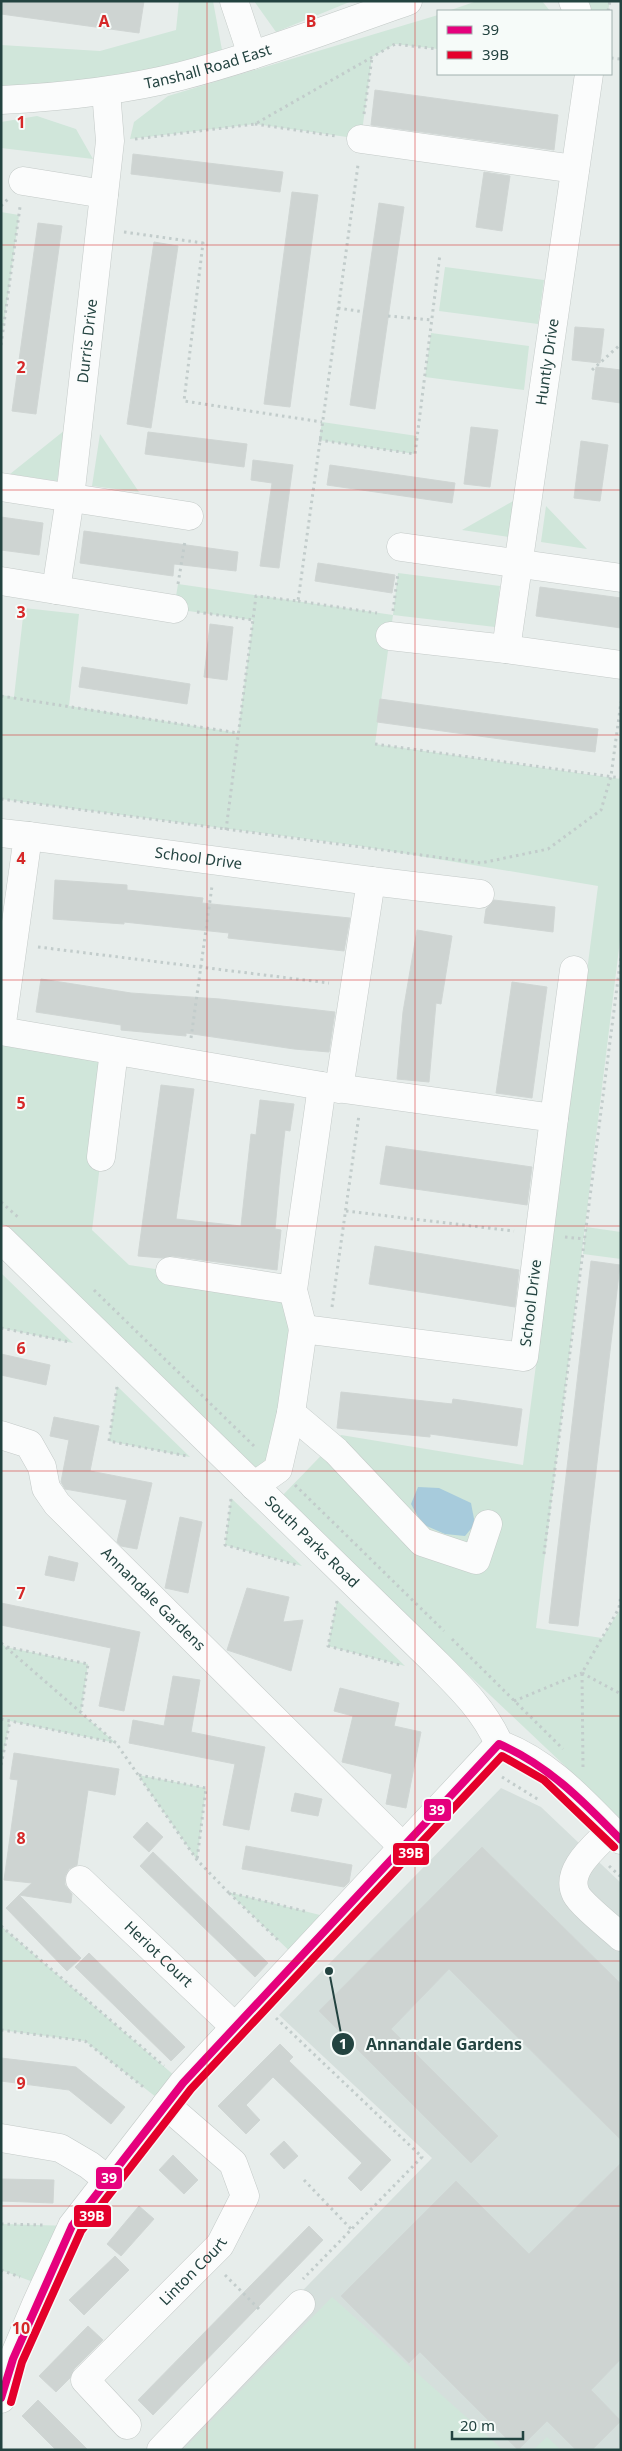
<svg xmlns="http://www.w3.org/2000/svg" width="622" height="2451" font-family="'Noto Sans',sans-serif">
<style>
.built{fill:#d5dfdc}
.green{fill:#d0e6da}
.water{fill:#a7cbdc}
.building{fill:#ced4d2;stroke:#d0d6d4}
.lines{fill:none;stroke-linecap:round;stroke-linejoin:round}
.minor-casing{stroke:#c4cac8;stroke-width:29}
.path{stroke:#c2cccb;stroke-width:3;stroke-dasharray:2.5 4;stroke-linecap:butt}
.minor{stroke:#fbfcfc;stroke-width:28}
.bus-1-casing{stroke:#f6fbf9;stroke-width:11}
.bus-2-casing{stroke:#f6fbf9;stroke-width:11}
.bus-1{stroke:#e5007d;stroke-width:8}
.bus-2{stroke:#e4002b;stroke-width:8}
.grid{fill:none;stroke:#d62828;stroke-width:1;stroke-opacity:0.55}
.labels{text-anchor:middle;stroke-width:4;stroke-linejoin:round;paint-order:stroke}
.street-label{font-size:15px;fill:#234340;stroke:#f6fbf9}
.grid-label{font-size:16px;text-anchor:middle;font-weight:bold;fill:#d62828;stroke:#f6fbf9;stroke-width:4;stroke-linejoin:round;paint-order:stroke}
.leader{fill:none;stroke:#234340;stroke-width:2}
.callout-dot{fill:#234340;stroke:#f6fbf9;stroke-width:2}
.mark-label{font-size:15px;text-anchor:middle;font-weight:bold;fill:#fff}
.callout-label{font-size:16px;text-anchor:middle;font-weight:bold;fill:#234340;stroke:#f6fbf9;stroke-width:4;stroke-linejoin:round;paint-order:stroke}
.line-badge{stroke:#f6fbf9;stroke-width:2}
.badge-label{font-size:14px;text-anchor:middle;font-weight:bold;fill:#fff}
</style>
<rect width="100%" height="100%" fill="#e7edeb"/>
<!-- built -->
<path class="built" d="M 501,1788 L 541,1807 L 621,1883 L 621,2450 L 147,2450 L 432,2158 L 279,2015 Z"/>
<!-- green -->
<path class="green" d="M 179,1 L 213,1 L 222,50 L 182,66 L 53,90 L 1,91 L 1,45 L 100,51 L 176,30 Z
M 254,1 L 352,1 L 276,32 Z
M 477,1 L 542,1 L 550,11 L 448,11 Z
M 589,1 L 610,1 L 608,11 L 590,11 Z
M 438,15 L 438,49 L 395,44 L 372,57 L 361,139 L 255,124 L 130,139 L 134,122 L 168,96 Z
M 37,116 L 76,129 L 93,159 L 1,148 L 1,122 Z
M 1,212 L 19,215 L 1,345 Z
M 445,267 L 544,280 L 538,324 L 439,311 Z
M 431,333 L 529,346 L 524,390 L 425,377 Z
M 322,422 L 417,436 L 415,454 L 319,440 Z
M 65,430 L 57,481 L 10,474 Z
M 100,434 L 139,492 L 92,486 Z
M 515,500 L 509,537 L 462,530 Z
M 546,506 L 587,549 L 541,542 Z
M 398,573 L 500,586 L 495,627 L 393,615 L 375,744 L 621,779 L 621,932 L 536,1628 L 602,1638 L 621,1608 L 621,1819 L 281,1497 L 341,1435 L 523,1465 L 598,886 L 360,846 L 1,799 L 1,695 L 14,697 L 24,608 L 79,614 L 69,706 L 238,733 L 253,620 L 174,609 L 178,584 L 393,615 Z
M 1,1030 L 114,1051 L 92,1230 L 129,1265 L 293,1290 L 303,1329 L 263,1480 L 1,1223 Z
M 586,1227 L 621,1232 L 621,1259 L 583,1254 Z
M 1,1273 L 73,1343 L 1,1328 Z
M 117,1386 L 190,1457 L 109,1441 Z
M 231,1498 L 302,1566 L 225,1545 Z
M 337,1600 L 405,1666 L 328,1646 Z
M 1,1643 L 6,1647 L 88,1664 L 81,1713 L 116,1743 L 10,1721 L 1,1765 Z
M 138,1775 L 206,1788 L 197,1860 Z
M 228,1892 L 336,1919 L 299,1960 Z
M 1,1926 L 183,2083 L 166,2105 L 85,2041 L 1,2030 Z
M 1,2224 L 72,2226 L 44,2286 L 1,2270 Z
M 332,2297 L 503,2450 L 183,2450 Z
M 547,2437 L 561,2450 L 533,2450 Z"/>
<!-- water -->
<path class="water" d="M 418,1487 L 439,1488 L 471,1503 L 475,1524 L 465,1536 L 445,1534 L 422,1524 L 411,1504 Z"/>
<!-- building -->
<path class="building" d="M 1,1 L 144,1 L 139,33 L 1,14 Z
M 375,90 L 558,115 L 554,150 L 371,125 Z
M 133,154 L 283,172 L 280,192 L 131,174 Z
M 484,172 L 510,176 L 502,231 L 476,227 Z
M 292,192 L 318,195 L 290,407 L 264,404 Z
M 379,203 L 404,207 L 375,409 L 350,405 Z
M 38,223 L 62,226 L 36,414 L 12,411 Z
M 154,242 L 178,246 L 151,428 L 127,424 Z
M 575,327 L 604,329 L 600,363 L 572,360 Z
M 596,367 L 621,370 L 621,403 L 592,399 Z
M 471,427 L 498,430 L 490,487 L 464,484 Z
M 148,432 L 247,444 L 244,467 L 145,454 Z
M 581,441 L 608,445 L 600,501 L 574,498 Z
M 253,460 L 293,465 L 279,568 L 260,566 L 272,483 L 251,480 Z
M 330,465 L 455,483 L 452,503 L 327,485 Z
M 1,517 L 43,523 L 39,555 L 1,550 Z
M 84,531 L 238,552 L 236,571 L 174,564 L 173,576 L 80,563 Z
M 318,563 L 395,575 L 392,593 L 315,581 Z
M 540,587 L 621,598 L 621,628 L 536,616 Z
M 210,624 L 233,627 L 227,680 L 204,677 Z
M 82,667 L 190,684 L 187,704 L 79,687 Z
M 380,699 L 598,729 L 595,752 L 377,722 Z
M 55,880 L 127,885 L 127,890 L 203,898 L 202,903 L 350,918 L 344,951 L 228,938 L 229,933 L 124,922 L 124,924 L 53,919 Z
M 494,900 L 555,907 L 553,932 L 484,923 L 486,909 Z
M 417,930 L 452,936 L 441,1004 L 436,1003 L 429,1082 L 397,1079 L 403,1012 Z
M 41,979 L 131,993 L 220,999 L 335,1012 L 329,1052 L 294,1049 L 186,1033 L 186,1036 L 121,1030 L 121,1025 L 36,1012 Z
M 512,982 L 547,987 L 532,1098 L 496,1093 Z
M 161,1085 L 194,1089 L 176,1219 L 241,1226 L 251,1134 L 256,1135 L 260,1100 L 294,1104 L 290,1131 L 285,1130 L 280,1174 L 275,1229 L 281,1230 L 277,1270 L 172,1256 L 162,1258 L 138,1256 Z
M 386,1146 L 532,1167 L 527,1205 L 380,1184 Z
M 375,1246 L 519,1270 L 515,1307 L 369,1284 Z
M 591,1261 L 620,1265 L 578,1626 L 549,1623 Z
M 1,1354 L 50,1365 L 46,1385 L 1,1375 Z
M 341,1392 L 452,1404 L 453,1399 L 522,1409 L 517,1446 L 430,1434 L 430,1437 L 337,1428 Z
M 54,1417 L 99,1426 L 90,1471 L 152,1483 L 137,1549 L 121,1546 L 117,1542 L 127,1500 L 65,1489 L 61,1482 L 69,1440 L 50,1436 Z
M 180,1517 L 202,1522 L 188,1593 L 165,1588 Z
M 49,1556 L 78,1563 L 74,1581 L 45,1575 Z
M 247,1588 L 289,1597 L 283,1622 L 303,1620 L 291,1671 L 227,1650 Z
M 1,1603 L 140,1632 L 124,1711 L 99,1706 L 111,1648 L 1,1625 Z
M 173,1676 L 200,1680 L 191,1732 L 265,1747 L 249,1830 L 223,1825 L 235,1764 L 129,1743 L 133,1720 L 164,1726 Z
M 340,1688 L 399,1703 L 394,1726 L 421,1732 L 406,1808 L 386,1804 L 392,1774 L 342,1762 L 353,1716 L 334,1711 Z
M 14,1753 L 119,1769 L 115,1795 L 88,1790 L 77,1865 L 69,1869 L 65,1877 L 65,1885 L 72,1894 L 71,1903 L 19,1895 L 32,1883 L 4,1880 L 18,1780 L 10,1779 Z
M 295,1793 L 322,1799 L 318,1816 L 291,1811 Z
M 147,1822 L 163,1837 L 149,1852 L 133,1837 Z
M 246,1846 L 352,1865 L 349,1882 L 344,1887 L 242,1869 Z
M 482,1847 L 621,1984 L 621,2140 L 449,1969 L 391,2029 L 498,2136 L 471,2163 L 319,2011 Z
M 153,1852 L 268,1963 L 255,1977 L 140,1866 Z
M 19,1895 L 81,1958 L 67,1971 L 6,1908 Z
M 89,1953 L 185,2047 L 171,2061 L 75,1967 Z
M 280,2044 L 293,2057 L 289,2061 L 391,2160 L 361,2191 L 348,2178 L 362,2163 L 273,2077 L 246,2105 L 260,2120 L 246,2134 L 218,2106 Z
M 1,2058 L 76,2067 L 125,2107 L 111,2124 L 69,2090 L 1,2081 Z
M 284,2141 L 298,2156 L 284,2169 L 270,2154 Z
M 173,2155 L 198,2180 L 184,2194 L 159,2170 Z
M 621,2163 L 621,2359 L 591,2390 L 621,2421 L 592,2450 L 576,2450 L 547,2421 L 518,2450 L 420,2352 L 409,2363 L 341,2296 L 456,2181 L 529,2254 Z
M 1,2179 L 54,2180 L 53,2203 L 1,2201 Z
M 139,2206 L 154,2219 L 121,2256 L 107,2244 Z
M 309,2226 L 323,2240 L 153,2415 L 138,2400 Z
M 115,2256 L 129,2270 L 84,2315 L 69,2300 Z
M 88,2326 L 103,2340 L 74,2369 L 70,2378 L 56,2392 L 39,2376 Z
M 38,2400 L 88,2450 L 56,2450 L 22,2416 Z"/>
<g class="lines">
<!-- minor casing -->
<g class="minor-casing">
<g id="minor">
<path d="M 234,1 L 252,55"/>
<path d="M 573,1 L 577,11"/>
<path id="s1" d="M 1,100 C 62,97 122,91 181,76 C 258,56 333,27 408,1"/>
<path d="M 361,139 L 575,169"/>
<path d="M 23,181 L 104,194"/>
<path d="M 1,487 L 189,516"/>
<path d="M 401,547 L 621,578"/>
<path d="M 1,581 L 174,609"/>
<path id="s2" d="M 56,590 L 70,498 L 110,141 L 106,91"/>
<path d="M 390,636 L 506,649 L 621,665"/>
<path id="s3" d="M 506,649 L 589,74"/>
<path d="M 1,833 L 28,836 L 1,1030"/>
<path id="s4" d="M 28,836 L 371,881 L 339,1089"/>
<path d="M 371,881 L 480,894"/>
<path d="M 1,1031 L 322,1086 L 554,1118 L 524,1357 L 303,1329 L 291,1413 L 278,1469 L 254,1486"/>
<path d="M 554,1118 L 574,970"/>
<path d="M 101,1157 L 114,1051"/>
<path id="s5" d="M 1,1239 L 431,1658 C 457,1684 484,1709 499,1744 C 549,1762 584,1803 621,1840"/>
<path d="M 170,1271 L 293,1290"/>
<path d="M 303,1329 L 293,1290 L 322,1086"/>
<path d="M 291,1413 L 336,1451 L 422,1542 L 476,1560 L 488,1524"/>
<path id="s6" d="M 1,1435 L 29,1444 L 42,1467 L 46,1488 L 57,1504 L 403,1847"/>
<path d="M 611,1830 C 596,1846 564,1870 576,1894 C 581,1904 611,1928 621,1937"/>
<path id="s7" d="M 80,1880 L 236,2028"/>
<path d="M 1,2138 L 60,2148 L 89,2165 L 108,2180"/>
<path d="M 1,2399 L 13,2359 L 37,2302 L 72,2226 L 183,2083 L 499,1744"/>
<path id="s8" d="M 127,2425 L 85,2380 L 220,2245 L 245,2196 L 233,2163 L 166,2105"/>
<path d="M 161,2450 L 301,2304"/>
</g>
</g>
<!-- path -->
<path class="path" d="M 608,11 L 610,1
M 611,58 L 621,59
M 364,114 L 372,58
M 255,124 L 336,136
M 135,139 L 255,124 L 395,44 L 438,49
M 1,206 L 8,199
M 124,232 L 203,243 L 184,401 L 322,422
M 338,308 L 364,312
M 388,316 L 432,320
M 1,345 L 20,207
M 592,370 L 621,344
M 319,440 L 415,454 L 440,254
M 178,584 L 185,541
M 298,601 L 377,613
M 393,611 L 398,573
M 197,612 L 253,620
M 1,696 L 238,733
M 375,744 L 621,778
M 1,799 L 481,863 L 548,849 L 601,810 L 611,776 L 621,702
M 226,830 L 256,596 L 298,601 L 358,165
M 38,947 L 329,983
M 191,1038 L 212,886
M 1,1202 L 19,1218
M 346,1211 L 514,1231
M 565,1237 L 585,1239
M 94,1290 L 256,1448
M 332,1307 L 359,1115
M 1,1328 L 70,1342
M 117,1387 L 109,1441 L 187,1456
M 295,1485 L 444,1631
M 231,1499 L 225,1545 L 297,1565
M 544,1554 L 621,956
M 337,1601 L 328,1646 L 400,1665
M 452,1639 L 563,1749
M 1,1643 L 116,1743 L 197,1860 L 228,1892 L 308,1912
M 7,1647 L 88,1664 L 81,1712
M 582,1673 L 621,1694
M 514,1701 L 582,1673
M 1,1719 L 116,1743
M 1,1765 L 10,1721
M 583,1767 L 582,1673 L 619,1608 L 621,1595
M 139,1775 L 206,1788 L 197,1860
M 502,1777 L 539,1800
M 609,1866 L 621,1877
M 229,1893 L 280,1942
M 1,1926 L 164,2066
M 276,2018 L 422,2157 L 303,2279
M 1,2030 L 85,2041 L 146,2089
M 304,2180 L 351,2229
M 1,2224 L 44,2225
M 1,2270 L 20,2277
M 225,2275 L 261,2311"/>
<!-- minor -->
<use href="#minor" class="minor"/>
<!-- bus-1 casing -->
<g class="bus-1-casing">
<path id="bus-1" d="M 1,2398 L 13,2359 L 72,2226 L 183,2083 L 499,1744 C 548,1765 584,1802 621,1840"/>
</g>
<!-- bus-2 casing -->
<g class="bus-2-casing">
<path id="bus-2" d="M 11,2402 L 22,2362 L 81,2231 L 191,2089 L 502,1756 L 544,1780 L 614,1847"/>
</g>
<!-- bus-1 -->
<use href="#bus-1" class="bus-1"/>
<!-- bus-2 -->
<use href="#bus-2" class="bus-2"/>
</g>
<!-- grid -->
<path class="grid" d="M 207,1 L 207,2450M 415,1 L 415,2450M 1,245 L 621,245M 1,490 L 621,490M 1,735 L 621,735M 1,980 L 621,980M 1,1226 L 621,1226M 1,1471 L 621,1471M 1,1716 L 621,1716M 1,1961 L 621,1961M 1,2206 L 621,2206"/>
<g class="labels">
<!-- street labels -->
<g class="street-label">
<text dy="5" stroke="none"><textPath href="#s1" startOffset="210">Tanshall Road East</textPath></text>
<text dy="5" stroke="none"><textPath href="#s2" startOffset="251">Durris Drive</textPath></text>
<text dy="5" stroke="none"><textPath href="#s3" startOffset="290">Huntly Drive</textPath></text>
<text dy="5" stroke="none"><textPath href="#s4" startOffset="172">School Drive</textPath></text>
<text transform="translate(531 1303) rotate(-83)" y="5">School Drive</text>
<text dy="5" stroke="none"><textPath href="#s5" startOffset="434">South Parks Road</textPath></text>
<text dy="5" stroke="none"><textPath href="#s6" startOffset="232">Annandale Gardens</textPath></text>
<text dy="5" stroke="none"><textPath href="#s7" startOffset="108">Heriot Court</textPath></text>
<text dy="5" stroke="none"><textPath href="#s8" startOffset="215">Linton Court</textPath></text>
</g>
</g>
<g class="grid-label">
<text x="104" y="27">A</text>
<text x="311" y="27">B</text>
<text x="21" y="128">1</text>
<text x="21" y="373">2</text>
<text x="21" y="618">3</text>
<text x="21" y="864">4</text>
<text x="21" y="1109">5</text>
<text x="21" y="1354">6</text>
<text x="21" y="1599">7</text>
<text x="21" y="1844">8</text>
<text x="21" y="2089">9</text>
<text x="21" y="2334">10</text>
</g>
<!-- callouts -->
<path class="leader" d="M329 1971L343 2044"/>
<g class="callout-dot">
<circle cx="329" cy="1971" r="5"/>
<circle cx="343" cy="2044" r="12"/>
</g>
<g class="mark-label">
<text x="343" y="2049">1</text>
</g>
<g class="callout-label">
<text x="444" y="2050">Annandale Gardens</text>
</g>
<g class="line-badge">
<rect x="423" y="1798" width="29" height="24" rx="5" fill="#e5007d"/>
<rect x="392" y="1842" width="38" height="24" rx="5" fill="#e4002b"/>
<rect x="95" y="2166" width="28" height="24" rx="5" fill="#e5007d"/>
<rect x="73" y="2204" width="39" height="24" rx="5" fill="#e4002b"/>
</g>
<g class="badge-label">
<text x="437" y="1815">39</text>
<text x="411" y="1858">39B</text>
<text x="109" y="2183">39</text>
<text x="92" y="2221">39B</text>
</g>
<!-- border -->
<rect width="622" height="2451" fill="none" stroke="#234340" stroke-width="5"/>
<!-- legend -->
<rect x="437" y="10" width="175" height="65" fill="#f6fbf9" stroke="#a2b1af"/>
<rect x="447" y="26" width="25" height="8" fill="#e5007d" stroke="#a2b1af"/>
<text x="482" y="35" font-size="15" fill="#234340">39</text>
<rect x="447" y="51" width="25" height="8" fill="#e4002b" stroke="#a2b1af"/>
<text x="482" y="60" font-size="15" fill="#234340">39B</text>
<!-- scale -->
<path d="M452 2431v8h71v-8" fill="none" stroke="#234340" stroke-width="2.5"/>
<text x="460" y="2431" font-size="15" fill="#234340" stroke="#f6fbf9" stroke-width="4" paint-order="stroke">20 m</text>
</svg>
